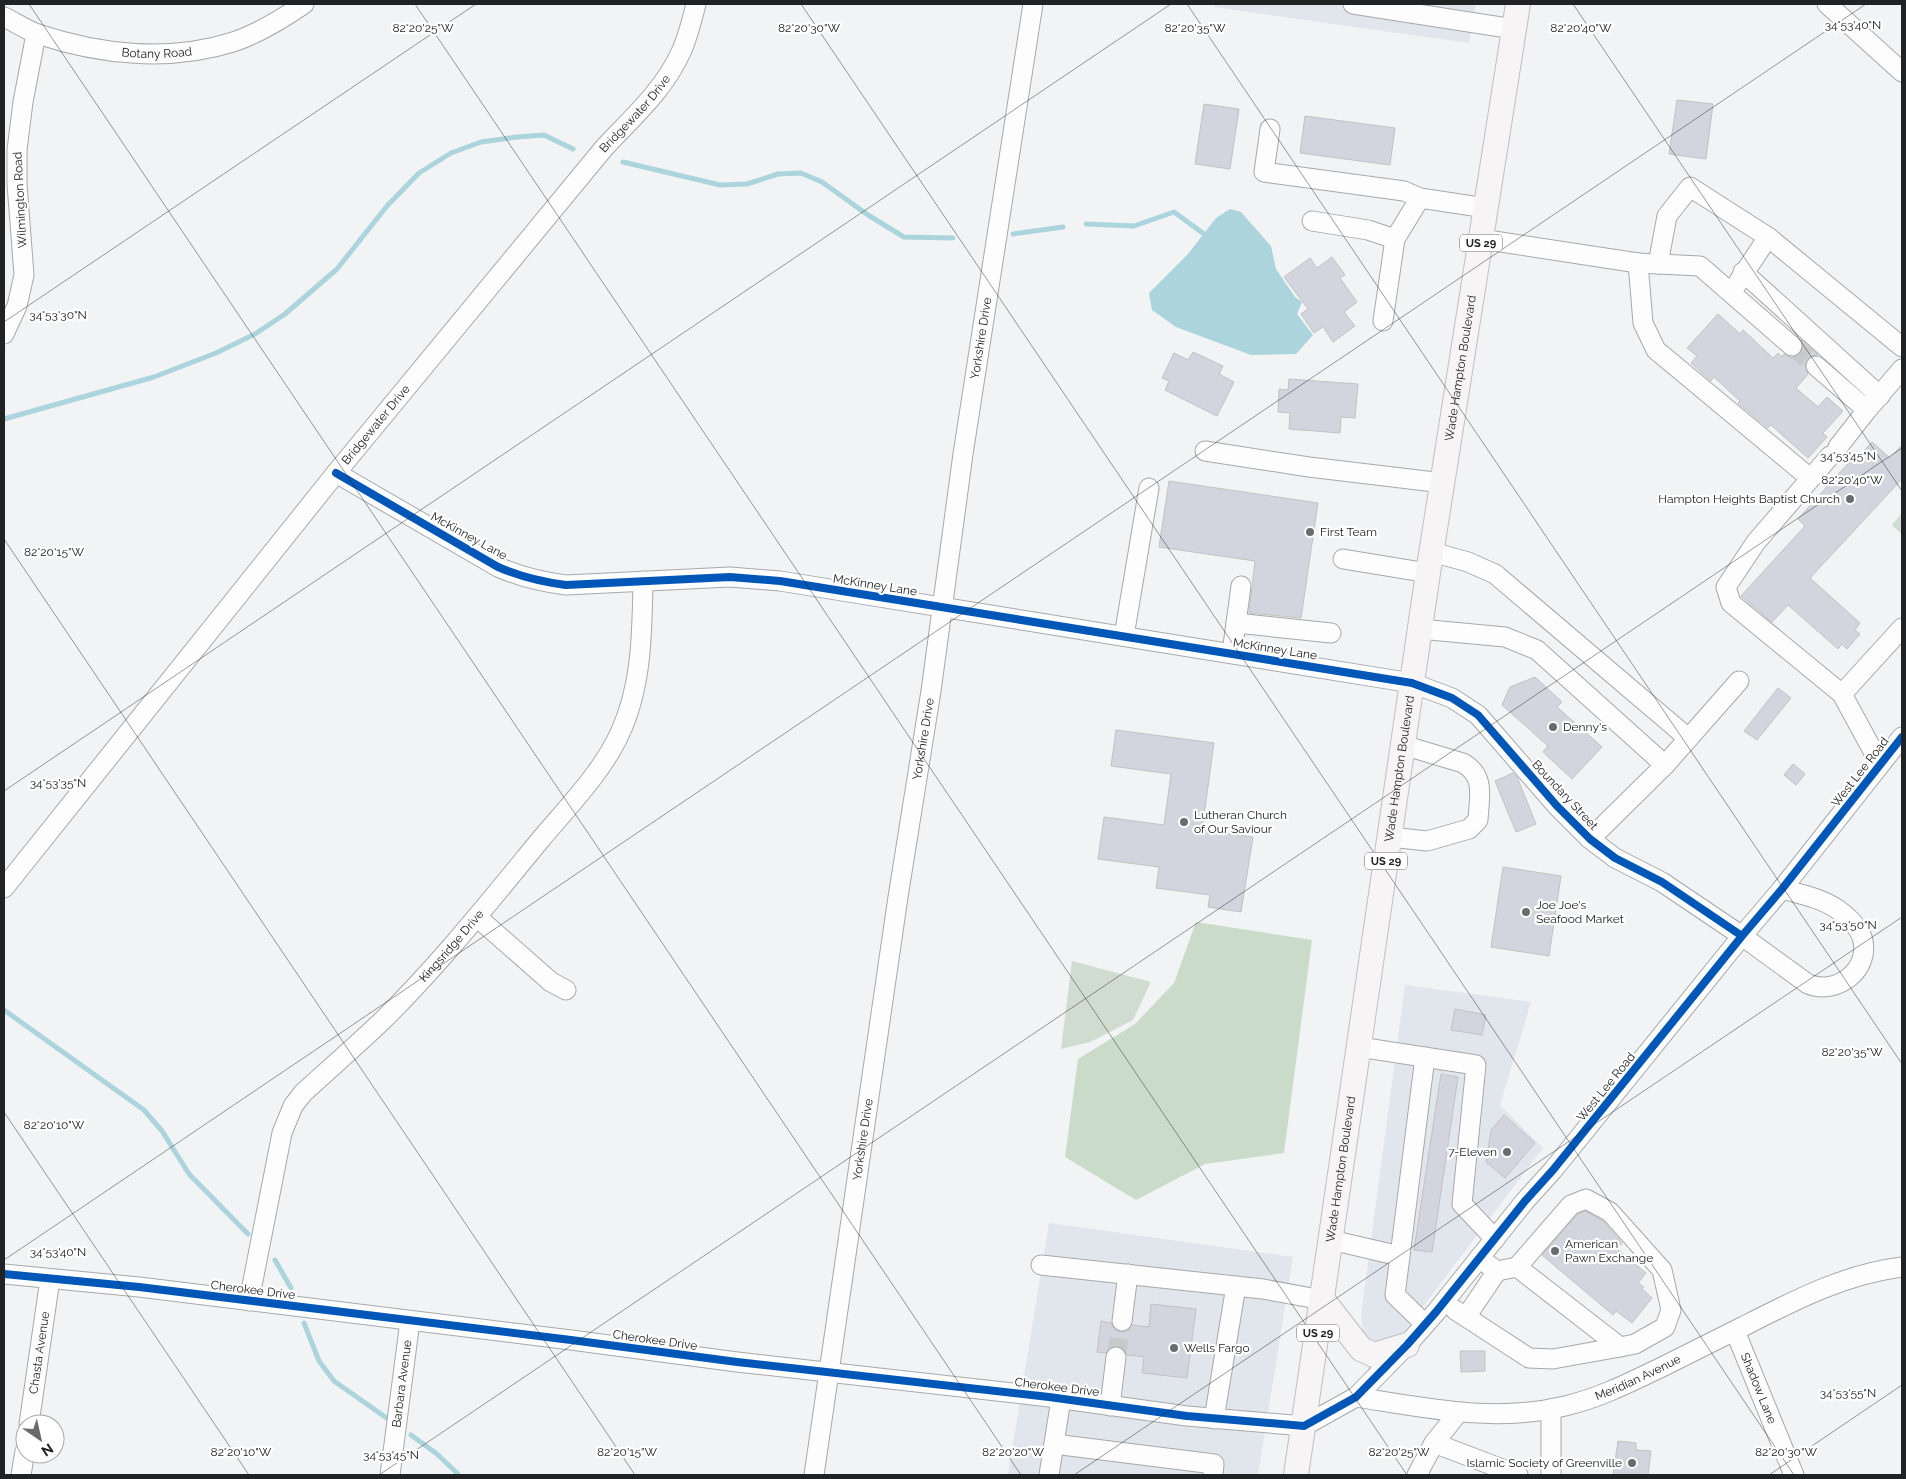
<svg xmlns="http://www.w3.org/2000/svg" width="1906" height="1479" font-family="Raleway,sans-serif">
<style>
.built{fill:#e1e5ec}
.green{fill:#d1dcd1}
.forest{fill:#cadcc9}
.water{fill:#acd4dc}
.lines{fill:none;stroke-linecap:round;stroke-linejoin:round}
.stream{stroke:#acd4dc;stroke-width:5}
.building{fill:#d3d4dd;stroke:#c1c2c3}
.minor-tunnel{stroke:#c7c9cb;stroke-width:19;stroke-dasharray:19 9;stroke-linecap:butt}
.minor-casing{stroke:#a7a8a9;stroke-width:21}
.major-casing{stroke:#c3bec1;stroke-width:26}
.minor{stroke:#fdfdfe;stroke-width:19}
.major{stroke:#f7f4f5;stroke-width:24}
.cycleway-casing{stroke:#fff;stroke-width:11}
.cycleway{stroke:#0057b8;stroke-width:8}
.ticks{fill:none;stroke:#212224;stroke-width:1;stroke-opacity:0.45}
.poi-dot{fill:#6a6b6d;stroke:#fff;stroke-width:2}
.labels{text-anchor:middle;stroke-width:4.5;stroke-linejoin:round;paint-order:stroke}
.shield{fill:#fff;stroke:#646466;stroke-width:1}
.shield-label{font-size:11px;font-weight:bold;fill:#212224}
.street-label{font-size:12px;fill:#212224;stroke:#fff}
.poi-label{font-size:12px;fill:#212224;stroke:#fff;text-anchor:start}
.ticks-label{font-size:12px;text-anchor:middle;fill:#212224;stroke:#fff;stroke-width:4.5;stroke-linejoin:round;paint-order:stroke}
</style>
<rect width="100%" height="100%" fill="#f1f3f5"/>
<!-- built -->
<path class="built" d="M 1215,4 L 1476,4 L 1469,43 L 1214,7 Z
M 1405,985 L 1531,1002 L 1500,1105 L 1543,1148 L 1369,1378 L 1361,1316 Z
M 1049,1223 L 1293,1257 L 1258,1475 L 1008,1475 Z"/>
<!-- green -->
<path class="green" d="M 1902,513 L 1902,534 L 1892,525 Z
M 1072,961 L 1151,982 L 1133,1020 L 1090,1042 L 1061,1049 Z"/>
<!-- forest -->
<path class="forest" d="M 1196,922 L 1312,940 L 1284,1153 L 1205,1164 L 1136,1200 L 1065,1157 L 1078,1059 L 1135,1024 L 1174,983 Z"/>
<!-- water -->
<path class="water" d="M 1230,209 L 1241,212 L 1271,246 L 1276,269 L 1295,297 L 1302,302 L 1297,314 L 1313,335 L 1296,354 L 1251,355 L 1176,327 L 1152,310 L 1149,293 L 1188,254 L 1216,218 Z"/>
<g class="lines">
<!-- stream -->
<path class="stream" d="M 623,162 L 720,185 L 747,184 L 778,174 L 801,173 L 822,182 L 868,215 L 904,237 L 953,238
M 1086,224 L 1134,226 L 1174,212 L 1204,234
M 1013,234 L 1063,227
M 4,419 L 154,377 L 216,353 L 255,334 L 285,314 L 337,269 L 387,206 L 419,173 L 451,153 L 481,142 L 517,137 L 544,135 L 573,149
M 4,1010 L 144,1110 L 162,1131 L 189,1174 L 248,1234
M 275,1260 L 291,1288
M 304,1323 L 319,1361 L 334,1381 L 388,1419
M 411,1435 L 437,1454 L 459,1475"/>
</g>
<!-- building -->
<path class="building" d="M 1677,100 L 1713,104 L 1706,159 L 1669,154 Z
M 1204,104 L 1239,109 L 1230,169 L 1195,164 Z
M 1305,116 L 1395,128 L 1390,165 L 1300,153 Z
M 1332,257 L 1345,275 L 1340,278 L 1357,302 L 1344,312 L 1355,326 L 1333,342 L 1323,327 L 1314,333 L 1301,314 L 1308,309 L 1284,277 L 1310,258 L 1317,268 Z
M 1718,314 L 1740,334 L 1743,330 L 1773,358 L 1778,353 L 1782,357 L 1784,354 L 1790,357 L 1796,356 L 1803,349 L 1801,339 L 1818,355 L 1812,356 L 1807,359 L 1805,364 L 1808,374 L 1796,388 L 1818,407 L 1827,397 L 1843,411 L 1823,433 L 1827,437 L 1808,458 L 1771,425 L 1768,428 L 1738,403 L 1740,401 L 1714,377 L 1711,381 L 1691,363 L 1697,356 L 1687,348 Z
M 1193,352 L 1223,366 L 1219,374 L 1234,382 L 1217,416 L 1165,390 L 1169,381 L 1162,378 L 1174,353 L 1188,360 Z
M 1289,379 L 1358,384 L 1355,418 L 1341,417 L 1340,433 L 1289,429 L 1290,413 L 1278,412 L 1279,389 L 1288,390 Z
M 1872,442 L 1890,458 L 1902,445 L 1902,479 L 1810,578 L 1860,623 L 1855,630 L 1860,634 L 1847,649 L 1842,644 L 1838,649 L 1788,605 L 1772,622 L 1741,596 L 1805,526 L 1798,519 L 1852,459 L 1854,461 Z
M 1169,481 L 1318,503 L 1301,618 L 1249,613 L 1255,561 L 1159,547 Z
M 1535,677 L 1562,702 L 1557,707 L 1602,747 L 1572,779 L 1543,752 L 1548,746 L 1502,705 L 1510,687 Z
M 1778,688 L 1791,698 L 1757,740 L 1744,731 Z
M 1116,730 L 1214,743 L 1202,830 L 1253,837 L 1241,912 L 1208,907 L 1210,895 L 1156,888 L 1159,867 L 1098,859 L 1104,817 L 1164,825 L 1171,774 L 1111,766 Z
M 1793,764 L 1805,774 L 1796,785 L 1784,775 Z
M 1513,773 L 1517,777 L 1536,824 L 1516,832 L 1495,781 Z
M 1503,867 L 1561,876 L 1549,956 L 1491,947 Z
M 1455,1009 L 1486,1015 L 1482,1035 L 1451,1030 Z
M 1441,1074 L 1458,1077 L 1432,1252 L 1414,1250 Z
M 1504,1115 L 1535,1143 L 1505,1178 L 1486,1162 L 1491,1130 Z
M 1585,1211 L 1603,1221 L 1622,1243 L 1617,1249 L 1646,1273 L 1638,1283 L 1644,1287 L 1642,1289 L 1652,1298 L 1632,1323 L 1616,1311 L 1613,1315 L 1542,1255 L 1578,1214 Z
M 1151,1304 L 1196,1309 L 1187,1378 L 1142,1373 L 1144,1357 L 1127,1355 L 1123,1348 L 1118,1346 L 1111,1347 L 1106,1353 L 1097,1352 L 1101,1321 L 1111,1323 L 1115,1330 L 1121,1332 L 1127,1331 L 1132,1325 L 1149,1327 Z
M 1460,1351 L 1485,1351 L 1485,1371 L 1461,1372 Z
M 1618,1441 L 1636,1443 L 1636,1450 L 1651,1451 L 1648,1475 L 1613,1475 Z"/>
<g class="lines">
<!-- minor-tunnel -->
<path class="minor-tunnel" d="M 1792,346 L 1816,366
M 1116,1357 L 1122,1321"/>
<!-- minor casing -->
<g class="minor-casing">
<g id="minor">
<path d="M 1353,4 L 1514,29"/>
<path d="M 1827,4 L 1902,72"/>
<path id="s1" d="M 4,17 C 15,22 26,30 38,34 C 100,55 170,62 233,42 C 258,34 282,19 304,4"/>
<path d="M 1270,129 L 1264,172 L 1404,191 L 1420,198 L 1486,208"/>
<path d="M 1312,221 L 1368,230 L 1395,239"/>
<path d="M 1481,239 L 1638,263 L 1700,266 L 1792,346"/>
<path d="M 1638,263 L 1643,323 L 1656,350 L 1810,478"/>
<path d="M 1658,264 L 1667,216 L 1690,187 L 1768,237 L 1902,347"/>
<path d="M 1743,272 L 1880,396"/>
<path d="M 1737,284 L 1768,237"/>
<path d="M 1383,321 L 1395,239 L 1420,198"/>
<path d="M 4,334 L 17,306 L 24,275 L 17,184 L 17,150 L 23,102 L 36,34"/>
<path d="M 1816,366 L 1867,410"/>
<path d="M 1838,447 L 1867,410 L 1902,369"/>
<path d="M 1205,451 L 1309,467 L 1443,483"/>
<path d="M 1830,456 L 1756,542 L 1726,587 L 1731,603 L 1842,694 L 1880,764"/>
<path d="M 336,473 L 498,567 C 521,577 542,582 566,585 L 730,577 L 780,581 L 1412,683 L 1452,698 L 1478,715 L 1557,806 L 1590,839 L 1615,858 L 1662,882 L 1742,936 L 1808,984 C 1837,996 1872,969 1862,937 C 1858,926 1846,915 1837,909 C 1821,898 1800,894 1782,889"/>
<path d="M 1432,552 L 1468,562 L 1495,574 L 1688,738"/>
<path d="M 1343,559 L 1428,573"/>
<path d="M 1236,623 L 1331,633"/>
<path d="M 1420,629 L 1505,637 L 1537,650 L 1665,765"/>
<path d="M 1124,636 L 1149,488"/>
<path d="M 1232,653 L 1241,586"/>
<path d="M 1842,694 L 1902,628"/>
<path d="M 1390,837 L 1427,841 L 1469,829 L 1478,820 C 1479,798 1486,776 1463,763 L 1403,745"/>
<path d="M 1590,839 L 1665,765 L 1739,681"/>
<path id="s2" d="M 4,888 L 336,473 L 604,148 C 632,118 664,90 681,52 C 688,37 692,20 696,4"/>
<path d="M 477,917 L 551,982 L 566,990"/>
<path d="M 1359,1047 L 1476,1065 L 1462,1204 L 1495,1239"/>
<path d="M 1331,1240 L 1400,1256 L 1395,1295 L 1425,1324"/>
<path d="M 1400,1256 L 1425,1057"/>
<path d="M 1479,1258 L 1497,1271 L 1517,1267 L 1620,1347 L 1635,1344 L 1665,1327 L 1671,1310 L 1662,1270 L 1610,1212 L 1586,1199 L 1571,1205 L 1517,1267"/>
<path d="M 1041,1265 L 1263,1289 L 1323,1300"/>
<path d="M 4,1274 L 139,1287 L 571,1340 L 737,1362 L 1049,1397 L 1187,1416 L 1304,1426 L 1356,1397 L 1407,1345 L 1436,1312 L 1525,1201 L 1553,1170 L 1742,936 L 1782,889 L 1902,737"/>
<path id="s3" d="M 249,1301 L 282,1133 L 293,1106 L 303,1093 C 329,1069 356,1046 382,1021 C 439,965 490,901 541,839 C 568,807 603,771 620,733 C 642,686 642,632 643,581"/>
<path d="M 1455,1310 L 1466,1317 L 1497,1271"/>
<path d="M 1466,1317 L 1529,1358 L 1553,1359 L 1620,1347"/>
<path d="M 1122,1321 L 1128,1274"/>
<path id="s4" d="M 1735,1331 L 1794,1475"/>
<path id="s5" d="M 1356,1397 C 1426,1408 1495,1423 1565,1406 C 1599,1398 1629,1383 1660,1368 C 1688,1354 1716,1340 1744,1326 C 1795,1300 1845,1274 1902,1267"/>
<path d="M 1110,1406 L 1116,1357"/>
<path d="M 1551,1409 L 1551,1475"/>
<path d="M 1458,1413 L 1434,1443 L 1518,1475"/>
<path d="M 1214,1419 L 1236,1286"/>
<path id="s6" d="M 29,1424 L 50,1279"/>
<path d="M 1054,1444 L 1214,1464 L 1213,1475"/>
<path d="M 21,1475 L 25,1451"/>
<path id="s7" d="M 390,1475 L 410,1321"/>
<path id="s8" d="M 814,1475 L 898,897 L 931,691 L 963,454 L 1033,4"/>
<path d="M 1049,1475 L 1061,1399"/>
<path d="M 1417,1475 L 1434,1443"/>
</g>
</g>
<!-- major casing -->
<g class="major-casing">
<g id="major">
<path d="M 1323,1300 L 1361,1349 L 1374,1355 L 1407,1345"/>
<path id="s9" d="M 1296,1475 L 1428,573 L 1518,4"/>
</g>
</g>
<!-- minor -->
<use href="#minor" class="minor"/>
<!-- major -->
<use href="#major" class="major"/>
<!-- cycleway casing -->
<g class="cycleway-casing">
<path id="cycleway" d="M 336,473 L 498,567 C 521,577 542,582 566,585 L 730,577 L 780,581 L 1412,683 L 1452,698 L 1478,715 L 1557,806 L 1590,839 L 1615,858 L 1662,882 L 1742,936
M 4,1274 L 139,1287 L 571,1340 L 737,1362 L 1049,1397 L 1187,1416 L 1304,1426 L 1356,1397 L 1407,1345 L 1436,1312 L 1525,1201 L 1553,1170 L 1742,936 L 1782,889 L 1902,737"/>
</g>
<!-- cycleway -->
<use href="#cycleway" class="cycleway"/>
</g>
<!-- ticks -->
<path class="ticks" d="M 29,4 L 1021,1475M 415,4 L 1407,1475M 801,4 L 1794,1475M 1187,4 L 1902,1064M 1573,4 L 1902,491M 4,322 L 476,4M 4,539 L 635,1475M 4,791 L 1171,4M 4,1112 L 249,1475M 4,1260 L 1866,4M 379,1475 L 1902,448M 1074,1475 L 1902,917M 1769,1475 L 1902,1385"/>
<!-- markers -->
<g class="poi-dot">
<circle cx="1850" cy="499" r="5"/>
<circle cx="1310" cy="532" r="5"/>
<circle cx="1553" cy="727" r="5"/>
<circle cx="1184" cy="822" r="5"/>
<circle cx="1526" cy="912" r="5"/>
<circle cx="1507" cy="1152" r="5"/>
<circle cx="1555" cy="1251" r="5"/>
<circle cx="1174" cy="1348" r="5"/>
<circle cx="1632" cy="1463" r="5"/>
</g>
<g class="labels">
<!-- shield labels -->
<g class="shield">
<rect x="1460" y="234.5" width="42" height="17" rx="4"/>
<rect x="1365" y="852.5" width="42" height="17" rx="4"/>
<rect x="1297" y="1324.5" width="42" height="17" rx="4"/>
</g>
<g class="shield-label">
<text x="1481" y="247">US 29</text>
<text x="1386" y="865">US 29</text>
<text x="1318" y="1337">US 29</text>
</g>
<!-- street labels -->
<g class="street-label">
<text dy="4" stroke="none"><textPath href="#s1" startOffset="159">Botany Road</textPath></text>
<text dy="4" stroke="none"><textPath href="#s2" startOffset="999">Bridgewater Drive</textPath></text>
<text transform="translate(20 200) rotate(-93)" y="4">Wilmington Road</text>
<text dy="4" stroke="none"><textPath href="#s8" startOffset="1149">Yorkshire Drive</textPath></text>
<text dy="4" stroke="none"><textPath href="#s9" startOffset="1119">Wade Hampton Boulevard</textPath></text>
<text dy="4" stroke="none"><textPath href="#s2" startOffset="594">Bridgewater Drive</textPath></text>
<text transform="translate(469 536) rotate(29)" y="4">McKinney Lane</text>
<text transform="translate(875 585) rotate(9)" y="4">McKinney Lane</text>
<text transform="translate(1275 649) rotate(9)" y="4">McKinney Lane</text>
<text dy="4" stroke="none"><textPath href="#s8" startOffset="744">Yorkshire Drive</textPath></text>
<text dy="4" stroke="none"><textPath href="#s9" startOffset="714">Wade Hampton Boulevard</textPath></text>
<text transform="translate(1860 772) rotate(-52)" y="4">West Lee Road</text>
<text transform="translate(1565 795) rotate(47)" y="4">Boundary Street</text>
<text dy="4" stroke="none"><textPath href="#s3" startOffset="426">Kingsridge Drive</textPath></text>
<text transform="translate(1606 1087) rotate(-51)" y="4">West Lee Road</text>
<text dy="4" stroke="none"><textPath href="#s8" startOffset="339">Yorkshire Drive</textPath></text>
<text dy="4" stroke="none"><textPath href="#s9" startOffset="309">Wade Hampton Boulevard</textPath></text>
<text transform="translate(253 1290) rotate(7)" y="4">Cherokee Drive</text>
<text transform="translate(655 1340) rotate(8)" y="4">Cherokee Drive</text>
<text dy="4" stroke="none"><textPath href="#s6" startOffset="72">Chasta Avenue</textPath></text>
<text dy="4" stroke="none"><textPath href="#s5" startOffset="289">Meridian Avenue</textPath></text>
<text dy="4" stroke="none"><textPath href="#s7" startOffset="92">Barbara Avenue</textPath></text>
<text transform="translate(1057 1387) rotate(7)" y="4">Cherokee Drive</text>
<text dy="4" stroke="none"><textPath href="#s4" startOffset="62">Shadow Lane</textPath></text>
</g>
<!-- poi labels -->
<g class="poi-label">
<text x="1840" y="503" text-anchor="end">Hampton Heights Baptist Church</text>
<text x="1320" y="536">First Team</text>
<text x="1563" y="731">Denny's</text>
<text x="1194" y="819">Lutheran Church<tspan x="1194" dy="14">of Our Saviour</tspan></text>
<text x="1536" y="909">Joe Joe's<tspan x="1536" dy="14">Seafood Market</tspan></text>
<text x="1497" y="1156" text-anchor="end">7-Eleven</text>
<text x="1565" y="1248">American<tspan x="1565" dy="14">Pawn Exchange</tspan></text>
<text x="1184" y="1352">Wells Fargo</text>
<text x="1622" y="1467" text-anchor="end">Islamic Society of Greenville</text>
</g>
</g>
<g class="ticks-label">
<text x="1853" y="29">34°53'40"N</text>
<text x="423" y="32">82°20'25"W</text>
<text x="809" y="32">82°20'30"W</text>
<text x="1581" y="32">82°20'40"W</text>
<text x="1195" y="32">82°20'35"W</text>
<text x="58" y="319">34°53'30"N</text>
<text x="1848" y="460">34°53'45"N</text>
<text x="1852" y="484">82°20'40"W</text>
<text x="54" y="556">82°20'15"W</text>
<text x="58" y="787">34°53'35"N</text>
<text x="1848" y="929">34°53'50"N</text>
<text x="1852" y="1056">82°20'35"W</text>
<text x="54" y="1129">82°20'10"W</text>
<text x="58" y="1256">34°53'40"N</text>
<text x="1848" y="1397">34°53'55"N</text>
<text x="241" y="1456">82°20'10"W</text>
<text x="627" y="1456">82°20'15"W</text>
<text x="1013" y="1456">82°20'20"W</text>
<text x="1399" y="1456">82°20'25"W</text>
<text x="1786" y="1456">82°20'30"W</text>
<text x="391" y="1459">34°53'45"N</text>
</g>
<!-- border -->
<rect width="1906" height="1479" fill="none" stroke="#212224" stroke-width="10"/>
<!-- north arrow -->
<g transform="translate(40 1439) rotate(146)"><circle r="24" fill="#ffffff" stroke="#a6a7a7"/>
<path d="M0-4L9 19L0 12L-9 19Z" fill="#6a6b6d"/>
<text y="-8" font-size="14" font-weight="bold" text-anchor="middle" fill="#212224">N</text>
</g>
</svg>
